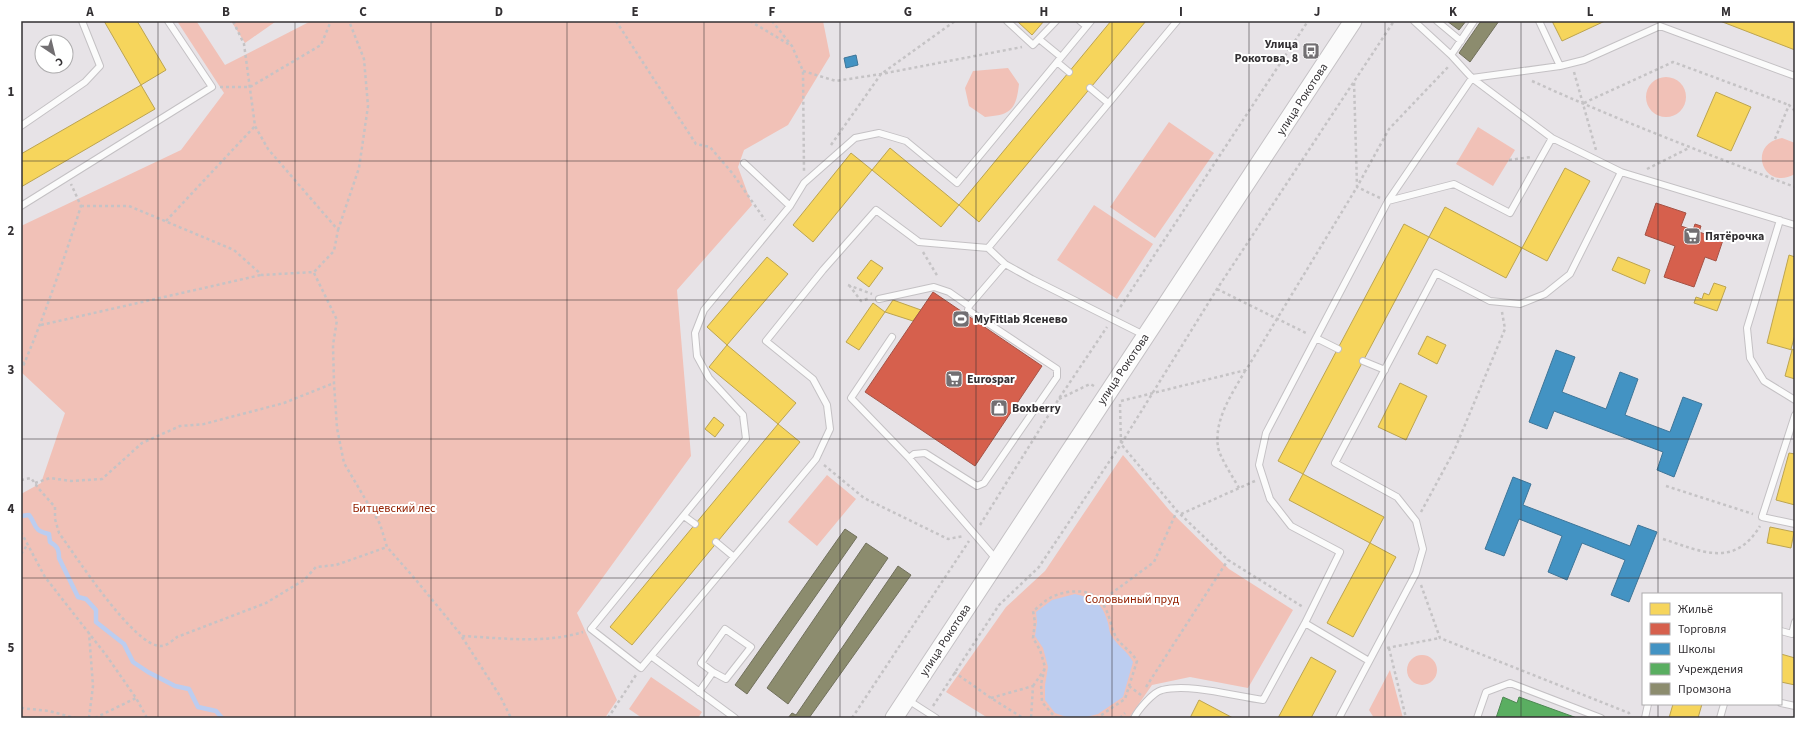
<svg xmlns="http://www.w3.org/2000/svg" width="1816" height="739" font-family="'Source Sans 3',sans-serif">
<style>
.green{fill:#f1c1b7}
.water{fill:#bccdf0}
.homes{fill:#f6d55c;stroke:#bca450}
.shops{fill:#d6604d;stroke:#a55245}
.schools{fill:#4393c3;stroke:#3e7598}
.public{fill:#5aae61;stroke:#4e8853}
.industry{fill:#8c8c6e;stroke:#71705c}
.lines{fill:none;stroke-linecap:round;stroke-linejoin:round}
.stream{stroke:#bccdf0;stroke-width:4.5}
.lane-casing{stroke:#c4c1c4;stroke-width:8}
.secondary-casing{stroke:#c4c1c4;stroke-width:19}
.path{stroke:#c5c3c5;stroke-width:2.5;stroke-dasharray:3 3;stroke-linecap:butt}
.lane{stroke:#fbfbfb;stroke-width:6}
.secondary{stroke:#fbfbfb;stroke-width:17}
.grid{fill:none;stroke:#333033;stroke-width:1;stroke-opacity:0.55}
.labels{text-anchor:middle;stroke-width:4;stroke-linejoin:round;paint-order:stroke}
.poi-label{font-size:12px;font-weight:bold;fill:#333033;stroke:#fff;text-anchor:start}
.street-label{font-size:12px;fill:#333033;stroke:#fff}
.park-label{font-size:12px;fill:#942102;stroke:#fff}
.neatline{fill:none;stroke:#333033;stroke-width:1.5}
.grid-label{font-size:13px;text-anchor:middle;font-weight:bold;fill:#333033}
</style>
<rect width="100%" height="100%" fill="#e7e3e7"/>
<!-- green -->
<path class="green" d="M 177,21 L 199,21 L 197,22 L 225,65 L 311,21 L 823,21 L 830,56 L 788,125 L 744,150 L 738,167 L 752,205 L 677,290 L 691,456 L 577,613 L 617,700 L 605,718 L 21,718 L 21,494 L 41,483 L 65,413 L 21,372 L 21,226 L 181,150 L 224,93 Z
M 231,21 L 274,21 L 275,22 L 245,43 Z
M 1008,68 L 1019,84 C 1016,110 1011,115 985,117 L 969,106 L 965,88 L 973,71 Z
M1646 97a20 20 0 1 1 40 0a20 20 0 1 1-40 0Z
M 1169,122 L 1214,153 L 1155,238 L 1110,207 Z
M 1478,127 L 1515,150 L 1493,186 L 1456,164 Z
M 1782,138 L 1795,143 L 1795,174 C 1763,192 1746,144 1782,138 Z
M 1094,205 L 1153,244 L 1117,299 L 1057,260 Z
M 1123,455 L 1170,511 L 1229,569 L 1293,610 L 1248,688 L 1190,677 L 1152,685 L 1129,718 L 988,718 L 946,692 L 1006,607 L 1045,571 Z
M 827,475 L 856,499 L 817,546 L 788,522 Z
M1407 670a15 15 0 1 1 30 0a15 15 0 1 1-30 0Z
M 1390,670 L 1403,718 L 1374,718 L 1369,710 Z
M 651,677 L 702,712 L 698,718 L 642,718 L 629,709 Z"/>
<!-- water -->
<path class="water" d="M 1075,594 C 1095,599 1102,602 1108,623 C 1109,627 1109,631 1111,635 C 1117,646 1128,651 1133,662 L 1123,697 L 1098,714 L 1083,718 L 1069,718 L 1055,713 L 1045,700 L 1045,685 L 1048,667 L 1043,648 L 1035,636 L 1037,622 L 1036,612 L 1052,600 Z"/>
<!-- homes -->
<path class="homes" d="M 104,21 L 137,21 L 166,70 L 141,85 Z
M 1017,21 L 1044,21 L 1032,35 Z
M 1111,21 L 1146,21 L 979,222 L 959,205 Z
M 1552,21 L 1605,21 L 1562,41 Z
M 1720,21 L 1795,21 L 1795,50 Z
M 141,85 L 155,109 L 21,187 L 21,154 Z
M 1716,92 L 1751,107 L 1731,151 L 1697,136 Z
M 890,148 L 959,205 L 941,227 L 872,170 Z
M 851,153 L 872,170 L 813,242 L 793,225 Z
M 1565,168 L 1590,181 L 1547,261 L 1522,248 Z
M 1445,207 L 1522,248 L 1506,278 L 1429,237 Z
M 1404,224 L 1429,237 L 1303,474 L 1278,461 Z
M 1789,255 L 1795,257 L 1795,335 L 1791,349 L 1795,350 L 1795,379 L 1785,376 L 1792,350 L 1767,343 Z
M 767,257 L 788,274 L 727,345 L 707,327 Z
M 1618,257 L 1650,270 L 1645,284 L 1612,270 Z
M 871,260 L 883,268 L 869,287 L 857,278 Z
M 1714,283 L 1726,287 L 1717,311 L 1694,303 L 1696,297 L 1702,299 L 1704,293 L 1709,295 Z
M 893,300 L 921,310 L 913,321 L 885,312 Z
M 873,303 L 885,312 L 859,350 L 846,342 Z
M 1427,336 L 1446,345 L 1437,364 L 1418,354 Z
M 727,345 L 796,403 L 778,424 L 709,367 Z
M 1400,383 L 1427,396 L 1406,440 L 1378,427 Z
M 714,417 L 724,425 L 715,437 L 705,429 Z
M 778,424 L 800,442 L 632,645 L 610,627 Z
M 1789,453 L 1795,454 L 1795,505 L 1776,500 Z
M 1303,474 L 1384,517 L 1370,543 L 1289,500 Z
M 1770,527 L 1794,532 L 1791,548 L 1767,543 Z
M 1370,543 L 1396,557 L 1353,637 L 1327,623 Z
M 1781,654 L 1795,658 L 1795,685 L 1781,682 Z
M 1311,657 L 1336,671 L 1311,718 L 1278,718 Z
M 1199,700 L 1233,718 L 1190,718 Z
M 1673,704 L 1702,704 L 1698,718 L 1669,718 Z"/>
<!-- shops -->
<path class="shops" d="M 1656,203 L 1686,213 L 1681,226 L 1693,230 L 1695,224 L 1701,226 L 1699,232 L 1723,240 L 1716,261 L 1705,257 L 1694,287 L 1664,277 L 1675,246 L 1645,235 Z
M 933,292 L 1042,366 L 975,466 L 865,392 Z"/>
<!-- schools -->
<path class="schools" d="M 856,55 L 858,65 L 846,68 L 844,58 Z
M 1556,350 L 1575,357 L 1562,392 L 1606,409 L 1620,372 L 1638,379 L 1625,415 L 1670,432 L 1683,397 L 1702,404 L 1674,477 L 1657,470 L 1663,452 L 1554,411 L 1547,429 L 1529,422 Z
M 1513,477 L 1531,484 L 1523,505 L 1630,546 L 1638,525 L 1657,532 L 1629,602 L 1611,595 L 1625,560 L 1582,543 L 1567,580 L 1548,572 L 1562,536 L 1519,519 L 1504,556 L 1485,549 Z"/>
<!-- public -->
<path class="public" d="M 1503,697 L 1517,703 L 1519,697 L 1577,718 L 1496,718 Z"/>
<!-- industry -->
<path class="industry" d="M 1447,21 L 1466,21 L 1459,30 Z
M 1481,21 L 1499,21 L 1470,62 L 1459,53 Z
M 845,529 L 857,537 L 747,694 L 735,685 Z
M 866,543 L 888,558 L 788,704 L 767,688 Z
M 898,566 L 911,575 L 809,718 L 788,718 L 792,713 L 796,715 Z"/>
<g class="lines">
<!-- stream -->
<path class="stream" d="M 21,516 L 29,515 C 37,525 32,530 49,534 L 50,542 C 57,546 59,549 59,558 L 78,597 L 86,599 L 96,610 L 96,622 L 124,644 L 133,662 L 148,672 L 175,686 L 189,689 L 198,707 L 216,711 L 222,718"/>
<!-- lane casing -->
<g class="lane-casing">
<path id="lane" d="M 1007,21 L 1033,45 L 1056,21
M 1080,21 L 1086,26
M 1091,21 L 957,183 L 906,141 L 879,133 L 855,138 L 804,183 L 790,206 L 704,310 L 695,333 L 697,356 L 709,378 L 743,415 L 746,439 L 591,629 L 641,668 L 816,459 L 830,429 L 827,405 L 813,379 L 766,341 L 823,270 L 876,210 L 919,242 L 988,248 L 1177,21
M 1414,21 L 1451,55 L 1472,78 L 1552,138 L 1621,172 L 1795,225
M 1437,21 L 1461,41
M 1539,21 L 1560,66
M 1039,39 L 1061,57
M 1451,55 L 1474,21
M 1057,62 L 1069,72
M 1090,88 L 1108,103
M 21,126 L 85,82 L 100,66 L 82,21
M 744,163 L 790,206
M 1388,201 L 1472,78 L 1560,66 L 1584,60 L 1660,26 L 1795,76
M 21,206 L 212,87 L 168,21
M 1780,220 L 1747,328 L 1750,358 L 1764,381 L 1795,400
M 988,248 L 1005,264 L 1032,279 L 1144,335
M 879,299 L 934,287 L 949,292 L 969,306
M 892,337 L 851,398 L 909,458 L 996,559
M 1316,338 L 1338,349
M 1363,361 L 1385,370
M 1795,415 L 1762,517 L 1795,524
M 909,458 L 914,454 L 925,453 L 977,486 L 984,483 L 1057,377 L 1057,369 L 968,310 L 969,306 L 1005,264
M 684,516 L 695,524
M 716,542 L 734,557
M 1781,631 L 1792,634 L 1795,622
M 651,656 L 735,718
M 1369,661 L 1305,623 L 1340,552 L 1291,526 L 1270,499 L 1259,465 L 1266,433 L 1388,201 L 1454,184 L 1510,213 L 1552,138
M 699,692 L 713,672 L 726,679 L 751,647 L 725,629 L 701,663 L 713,672
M 908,700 L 936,718
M 1781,703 L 1795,706
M 1134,718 C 1138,710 1153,692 1162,690 C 1189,683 1234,696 1263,700 L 1305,623
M 1339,718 L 1416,573 L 1423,549 L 1416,521 L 1397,497 L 1335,463 L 1436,273 L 1490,301 L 1520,304 L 1545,294 L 1570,274 L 1621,172
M 1477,718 L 1486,692 L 1510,683 L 1601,718
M 1645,718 L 1648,704
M 1720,718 L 1724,704"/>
</g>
<!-- secondary casing -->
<g class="secondary-casing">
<path id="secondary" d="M 894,718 L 1353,21"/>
</g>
<!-- path -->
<path class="path" d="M 616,21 L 696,144 L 710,147 L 733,174 L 765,220
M 750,21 L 790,45
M 772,21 L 792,46 L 803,71 L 804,171
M 803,71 L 836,81 L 881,74 L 1022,47
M 1574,72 L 1596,150
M 1532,81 C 1618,120 1706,154 1795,187
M 220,87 L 250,87 L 321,45 L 331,21
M 1584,103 L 1673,62 L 1789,105
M 1775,139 L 1789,105 L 1795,111
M 831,145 L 881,74 L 955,21
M 1509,160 L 1531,157
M 1647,169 L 1689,148
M 1380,198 L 1357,187 L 1389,129 L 1449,66
M 81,206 L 129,206 L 234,250 L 262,275 L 314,272 L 334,251 L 338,230 L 268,149 L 255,126 L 244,44 L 233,21
M 166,221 L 255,126
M 338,230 L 359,168 L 368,106 L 364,59 L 349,21
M 923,252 L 938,277
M 314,273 L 337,320 L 333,345 L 334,383 L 337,428 L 344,463 L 380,524 L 387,547 L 416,580 L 462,636 C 501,638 545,644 583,632
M 848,285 L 872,294
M 849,285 L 861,301 L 870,298
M 1217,289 L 1308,334
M 1117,312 L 1308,21
M 41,325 L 261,275
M 21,356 L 24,364
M 21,371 C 44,317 63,263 81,206 L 71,184
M 1059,399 L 1090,384 L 1094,386
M 1121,401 L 1246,370 L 1357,187 L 1354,81
M 1120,404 L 1121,444 L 1177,511 L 1228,560 L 1303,607
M 824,465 L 864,498 L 948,539 L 964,536
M 21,480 L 31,478 L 39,489 L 55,507 L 55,519 L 59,533 C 76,556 134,647 161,646 C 167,646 173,640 177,637 L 266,603 L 304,580 L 316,567 L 336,565 L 387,547
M 35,483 L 50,478 L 71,481 L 102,479 L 142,443 L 180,426 L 204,424 L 284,403 L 334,383
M 1666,486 L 1753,514
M 1239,488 C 1234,479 1219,456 1218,447 C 1214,419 1232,394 1245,371
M 1421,512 L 1454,451 L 1505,329 L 1502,312
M 1181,514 L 1255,481
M 980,525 L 1058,400 L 1107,327
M 21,532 L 45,577 L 106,655 L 136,698 L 147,718
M 1663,539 C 1701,551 1734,569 1760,526
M 21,554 L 28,544
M 1421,585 L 1440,638 L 1629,713 L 1630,718
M 1101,601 L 1154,562 L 1177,511
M 462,637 L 500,696 L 511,718
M 1387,648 L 1440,638
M 1389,648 L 1406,718
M 954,672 L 991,698 L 1023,718
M 1033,686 L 1044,670
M 1129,686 L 1141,695
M 1146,687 L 1228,560
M 991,698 L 1033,686 L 1031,718
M 933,706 L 999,605 L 1039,567 L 1121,444 L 1217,289 L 1394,21
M 21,708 L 49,711 L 75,718
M 89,718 L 93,686 L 89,633
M 95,718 L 136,698
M 608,718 L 636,675
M 852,718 L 969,541
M 1058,718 L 1054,716 L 1042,702 L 1041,684 L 1045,667 L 1040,650 L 1033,638 L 1035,622 L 1033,611 C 1039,607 1044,601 1050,598 C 1064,590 1091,587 1101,602 C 1109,611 1110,623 1114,633 C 1119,645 1131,650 1137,661 L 1125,699 L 1097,718
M 1120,718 L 1125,713"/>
<!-- lane -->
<use href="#lane" class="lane"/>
<!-- secondary -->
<use href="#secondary" class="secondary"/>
</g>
<!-- grid -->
<path class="grid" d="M 158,21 L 158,718M 295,21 L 295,718M 431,21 L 431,718M 567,21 L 567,718M 704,21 L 704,718M 840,21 L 840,718M 976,21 L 976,718M 1112,21 L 1112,718M 1249,21 L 1249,718M 1385,21 L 1385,718M 1521,21 L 1521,718M 1658,21 L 1658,594M 21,161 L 1795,161M 21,300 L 1795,300M 21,439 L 1795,439M 21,578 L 1795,578M 1658,704 L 1658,718"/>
<!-- icons -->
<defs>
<g id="bus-square" transform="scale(0.9)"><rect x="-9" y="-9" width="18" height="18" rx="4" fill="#726f72" stroke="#fff"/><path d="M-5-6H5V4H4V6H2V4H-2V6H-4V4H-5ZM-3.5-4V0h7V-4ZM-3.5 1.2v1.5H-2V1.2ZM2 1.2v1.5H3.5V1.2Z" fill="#fff"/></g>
<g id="supermarket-square" transform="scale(0.9)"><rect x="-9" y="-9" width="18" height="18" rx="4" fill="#726f72" stroke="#fff"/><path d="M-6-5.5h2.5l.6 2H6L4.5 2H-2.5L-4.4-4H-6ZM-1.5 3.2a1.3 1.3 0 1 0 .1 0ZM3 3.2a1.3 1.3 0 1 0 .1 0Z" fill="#fff"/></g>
<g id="stadium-square" transform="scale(0.9)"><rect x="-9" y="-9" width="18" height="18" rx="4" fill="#726f72" stroke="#fff"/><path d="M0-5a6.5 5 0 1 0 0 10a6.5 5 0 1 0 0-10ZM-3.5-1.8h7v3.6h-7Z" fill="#fff"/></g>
<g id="shop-square" transform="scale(0.9)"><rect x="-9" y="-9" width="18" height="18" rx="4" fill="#726f72" stroke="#fff"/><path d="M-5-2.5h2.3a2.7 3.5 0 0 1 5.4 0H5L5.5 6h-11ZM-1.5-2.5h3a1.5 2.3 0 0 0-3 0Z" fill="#fff"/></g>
</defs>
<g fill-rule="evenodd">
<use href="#bus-square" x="1311" y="51"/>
<use href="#supermarket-square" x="1692" y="236"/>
<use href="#stadium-square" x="961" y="319"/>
<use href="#supermarket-square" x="954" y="379"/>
<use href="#shop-square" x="999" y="408"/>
</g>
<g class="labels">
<!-- poi labels -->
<g class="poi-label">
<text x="1298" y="48" text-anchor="end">Улица<tspan x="1298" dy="14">Рокотова, 8</tspan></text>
<text x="1705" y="240">Пятёрочка</text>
<text x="974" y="323">MyFitlab Ясенево</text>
<text x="967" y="383">Eurospar</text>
<text x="1012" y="412">Boxberry</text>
</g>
<!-- street labels -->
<g class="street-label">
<text transform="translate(1302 99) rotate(-57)" y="4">улица Рокотова</text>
<text transform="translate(1123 369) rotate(-56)" y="4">улица Рокотова</text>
<text transform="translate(945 640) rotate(-57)" y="4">улица Рокотова</text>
</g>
<!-- park labels -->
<g class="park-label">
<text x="394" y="512">Битцевский лес</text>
<text x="1132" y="603">Соловьиный пруд</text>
</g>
</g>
<!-- border -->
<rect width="1816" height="739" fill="none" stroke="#ffffff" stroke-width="44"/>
<!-- legend -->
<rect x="1642" y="593" width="140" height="112" fill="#ffffff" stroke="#adacad"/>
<rect x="1650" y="603" width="20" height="12" fill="#f6d55c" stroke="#adacad"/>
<text x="1678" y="613" font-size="12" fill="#333033">Жильё</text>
<rect x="1650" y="623" width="20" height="12" fill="#d6604d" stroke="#adacad"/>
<text x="1678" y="633" font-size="12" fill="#333033">Торговля</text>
<rect x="1650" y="643" width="20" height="12" fill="#4393c3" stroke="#adacad"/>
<text x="1678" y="653" font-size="12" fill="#333033">Школы</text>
<rect x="1650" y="663" width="20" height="12" fill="#5aae61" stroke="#adacad"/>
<text x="1678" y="673" font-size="12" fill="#333033">Учреждения</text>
<rect x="1650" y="683" width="20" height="12" fill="#8c8c6e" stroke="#adacad"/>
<text x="1678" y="693" font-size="12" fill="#333033">Промзона</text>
<!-- north arrow -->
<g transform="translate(54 54) rotate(145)"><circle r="19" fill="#ffffff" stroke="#adacad"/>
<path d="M0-3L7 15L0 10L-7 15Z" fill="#726f72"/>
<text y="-6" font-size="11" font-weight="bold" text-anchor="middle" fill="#333033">С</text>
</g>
<rect x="22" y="22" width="1772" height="695" class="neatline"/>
<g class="grid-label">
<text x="90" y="16">A</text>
<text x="226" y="16">B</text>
<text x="363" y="16">C</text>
<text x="499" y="16">D</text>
<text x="635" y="16">E</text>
<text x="772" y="16">F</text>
<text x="908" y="16">G</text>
<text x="1044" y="16">H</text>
<text x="1181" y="16">I</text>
<text x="1317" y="16">J</text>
<text x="1453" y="16">K</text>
<text x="1590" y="16">L</text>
<text x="1726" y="16">M</text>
<text x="11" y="96">1</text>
<text x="11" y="235">2</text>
<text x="11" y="374">3</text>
<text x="11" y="513">4</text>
<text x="11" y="652">5</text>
</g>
</svg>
